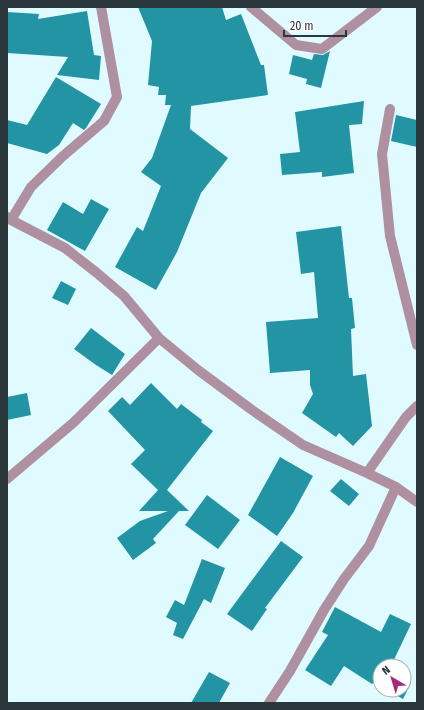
<svg xmlns="http://www.w3.org/2000/svg" width="424" height="710" font-family="'Fira Sans Condensed',sans-serif">
<style>
.building{fill:#2294a3}
.lines{fill:none;stroke-linecap:round;stroke-linejoin:round}
.minor{stroke:#af90a0;stroke-width:10}
</style>
<rect width="100%" height="100%" fill="#e0fbff"/>
<!-- building -->
<path class="building" d="M 138,7 L 222,7 L 226,20 L 241,14 L 261,65 L 264,65 L 268,95 L 191,106 L 190,129 L 228,158 L 201,193 L 177,252 L 156,290 L 115,267 L 137,227 L 143,231 L 161,186 L 141,172 L 152,158 L 171,105 L 165,105 L 166,95 L 158,95 L 159,87 L 148,85 L 152,41 Z
M 87,11 L 94,55 L 101,56 L 99,80 L 57,75 L 68,57 L 7,53 L 7,12 L 39,14 L 38,19 Z
M 330,51 L 321,88 L 306,84 L 307,79 L 289,74 L 293,55 L 312,60 L 314,54 L 323,55 Z
M 56,77 L 101,104 L 86,128 L 84,130 L 73,123 L 59,145 L 47,154 L 7,143 L 7,120 L 27,125 Z
M 364,101 L 362,124 L 349,125 L 354,173 L 322,177 L 322,172 L 282,175 L 280,154 L 300,152 L 295,112 Z
M 396,115 L 417,120 L 417,147 L 391,141 Z
M 91,199 L 109,209 L 85,251 L 47,230 L 63,202 L 83,214 Z
M 341,226 L 349,298 L 352,298 L 355,328 L 351,329 L 353,376 L 366,374 L 372,426 L 353,446 L 339,433 L 336,437 L 302,413 L 313,394 L 310,385 L 310,370 L 270,373 L 266,322 L 318,318 L 314,272 L 301,274 L 296,232 Z
M 61,281 L 76,289 L 68,305 L 52,298 Z
M 91,328 L 125,354 L 112,375 L 96,365 L 74,349 Z
M 151,383 L 177,409 L 181,404 L 202,420 L 201,422 L 213,431 L 167,490 L 189,511 L 179,511 L 153,539 L 156,543 L 133,560 L 117,538 L 140,521 L 168,511 L 139,511 L 158,490 L 131,464 L 145,450 L 108,411 L 122,397 L 130,405 Z
M 27,393 L 31,415 L 7,420 L 7,397 Z
M 280,457 L 313,476 L 293,513 L 277,536 L 248,515 Z
M 341,479 L 359,494 L 349,506 L 330,491 Z
M 207,495 L 240,520 L 218,549 L 185,525 Z
M 281,541 L 303,557 L 265,608 L 267,609 L 252,631 L 227,614 Z
M 202,559 L 225,568 L 211,603 L 204,599 L 183,639 L 173,635 L 177,623 L 166,617 L 175,600 L 184,605 Z
M 335,607 L 381,632 L 390,614 L 411,624 L 391,666 L 380,666 L 380,686 L 373,683 L 372,684 L 344,666 L 331,686 L 305,670 L 328,635 L 322,632 Z
M 209,672 L 230,683 L 219,703 L 191,703 Z
M 404,679 L 411,683 L 403,699 L 387,690 L 404,690 Z"/>
<g class="lines">
<!-- minor -->
<path class="minor" d="M 251,7 L 296,45 L 322,49 L 377,7
M 390,109 L 382,154 L 390,236 L 417,345
M 7,217 L 11,220 L 65,248 L 97,273 L 124,296 L 159,338 L 198,370 L 252,410 L 303,445 L 367,473 L 396,487 L 417,502
M 11,220 L 31,187 L 63,156 L 104,121 L 117,97 L 101,7
M 367,473 L 406,417 L 417,406
M 7,479 L 73,423 L 159,338
M 269,703 L 290,671 L 324,610 L 344,579 L 369,546 L 396,487"/>
</g>
<!-- border -->
<rect width="424" height="710" fill="none" stroke="#2b383b" stroke-width="16"/>
<!-- north arrow -->
<g transform="translate(392 678) rotate(322)"><circle r="19" fill="#ffffff" stroke="#aaafb1"/>
<path d="M0-3L7 15L0 10L-7 15Z" fill="#a8297a"/>
<text y="-6" font-size="11" font-weight="bold" text-anchor="middle" fill="#2b383b">N</text>
</g>
<!-- scale -->
<path d="M284 30v6h62v-6" fill="none" stroke="#2b383b" stroke-width="2"/>
<text x="290" y="30" font-size="12" fill="#2b383b" stroke="#ffffff" stroke-width="3" paint-order="stroke">20 m</text>
</svg>
